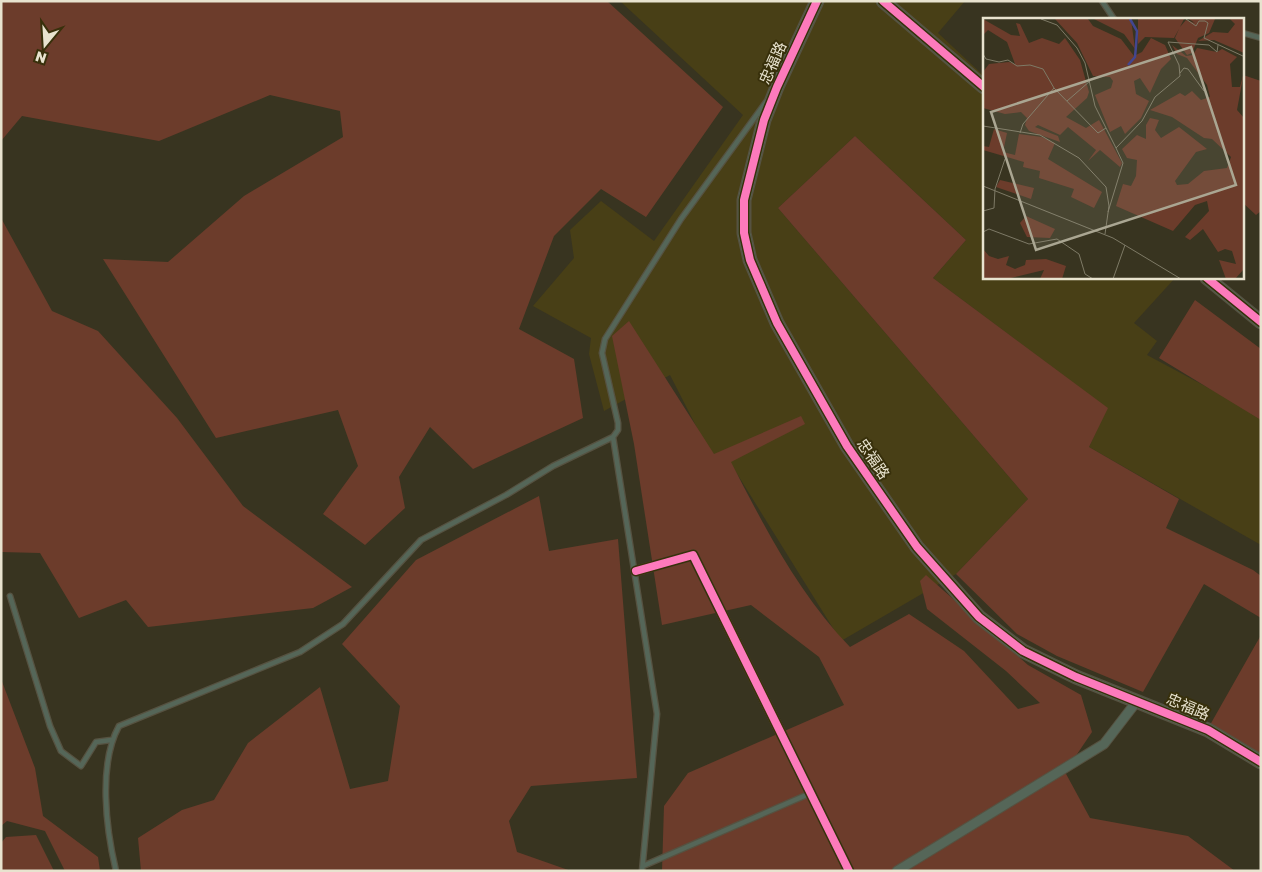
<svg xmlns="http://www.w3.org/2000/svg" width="1262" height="872" font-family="'Golos Text','Noto Sans TC',sans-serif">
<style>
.built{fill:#483f16}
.green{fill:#6c3c2b}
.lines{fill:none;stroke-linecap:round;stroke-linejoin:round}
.lane-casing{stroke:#565241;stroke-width:7}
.street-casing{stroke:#565241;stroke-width:11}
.secondary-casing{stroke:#565241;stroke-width:15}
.lane{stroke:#556658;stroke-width:4.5}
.street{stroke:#556658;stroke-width:9}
.secondary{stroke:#566c5c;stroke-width:12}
.cycleway-casing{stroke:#38300b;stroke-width:11}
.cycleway{stroke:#fd7abc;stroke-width:8}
.labels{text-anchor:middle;stroke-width:4;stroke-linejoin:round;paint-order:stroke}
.street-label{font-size:15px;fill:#e8e3cf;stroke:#38300b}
.inset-river{fill:none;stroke:#424690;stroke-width:2.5}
.inset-road{fill:none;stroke:#7e7a66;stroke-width:1}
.view{fill:#aaa692;fill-opacity:0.15;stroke:#aaa692;stroke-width:2.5}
.inset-edge{fill:none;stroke:#e8e3cf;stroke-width:2.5}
</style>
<rect width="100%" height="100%" fill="#383420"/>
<!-- built -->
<path class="built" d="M 620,1 L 965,1 L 938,33 L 984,76 L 984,278 L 1175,278 L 1134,323 L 1157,341 L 1147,355 L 1261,416 L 1261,545 L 1089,447 L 1107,408 L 933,278 L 966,240 L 855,136 L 778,208 L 1028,499 L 956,574 L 841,641 L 726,456 L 714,461 L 670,375 L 604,411 L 589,354 L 591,338 L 533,306 L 574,258 L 570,230 L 601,201 L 654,241 L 743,115 Z"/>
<!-- green -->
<path class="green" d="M 1,1 L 607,1 L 723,107 L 646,217 L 601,189 L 554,236 L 519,329 L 574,359 L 583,418 L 473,469 L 430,427 L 399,477 L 405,508 L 365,545 L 323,514 L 358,466 L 338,410 L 216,438 L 103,259 L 168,262 L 244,196 L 343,137 L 340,111 L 270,95 L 159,141 L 22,116 L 1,141 Z
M 1243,75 L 1261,81 L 1261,211 L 1256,215 L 1243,203 Z
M 855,136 L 966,240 L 933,278 L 1108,408 L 1089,447 L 1179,499 L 1166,528 L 1253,570 L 1261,576 L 1261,618 L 1204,584 L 1143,692 L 1057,656 L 1017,634 L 956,574 L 1028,499 L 778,208 Z
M 1,218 L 52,311 L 98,331 L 177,418 L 243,506 L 352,587 L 313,608 L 148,627 L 126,600 L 79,618 L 40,553 L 1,552 Z
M 1195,300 L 1261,349 L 1261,420 L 1159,358 Z
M 629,321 L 714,454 L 801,416 L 805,424 L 731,462 C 764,526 799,595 850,647 L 909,614 L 964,651 L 1018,709 L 1040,703 L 1006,671 L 927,609 L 920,581 L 926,575 L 1028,665 L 1081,695 L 1092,732 L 1065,772 L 1090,818 L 1188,836 L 1235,871 L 662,871 L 664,806 L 688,773 L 844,705 L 819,657 L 751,605 L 662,625 L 634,444 L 612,336 Z
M 539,496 L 549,551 L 618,539 L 637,778 L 531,786 L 509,821 L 517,852 L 571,871 L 141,871 L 138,838 L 182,810 L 214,800 L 248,743 L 320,687 L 350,789 L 388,781 L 400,706 L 342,644 L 416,560 Z
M 1261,635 L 1261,758 L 1210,725 Z
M 1,679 L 35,768 L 43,816 L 98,857 L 100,871 L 65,871 L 45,831 L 7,821 L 1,826 Z
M 36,835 L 54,871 L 1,871 L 1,843 L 6,837 Z"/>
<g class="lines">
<!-- lane casing -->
<g class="lane-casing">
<path id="lane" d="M 1102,1 L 1114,19
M 1243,33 L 1261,38
M 613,437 L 657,714 L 642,871
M 10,596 L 50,726 L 61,751 L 81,766 L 96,742 L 111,740
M 643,866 L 811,793
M 116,871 C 106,829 98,764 119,726 L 300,652 L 343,624 L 421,540 L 506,495 L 553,466 L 613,437 L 618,430 L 618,423 L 602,353 L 605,339 L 681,219 L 766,102"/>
</g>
<!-- street casing -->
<g class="street-casing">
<path id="street" d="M 636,571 L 693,555 L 849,871
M 897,871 L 1104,744 L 1137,701"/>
</g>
<!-- secondary casing -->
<g class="secondary-casing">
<path id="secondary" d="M 817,1 L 777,87 L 764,120 L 744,200 L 744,233 L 750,260 L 777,323 L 847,446 L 917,547 L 979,617 L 1023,651 L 1076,677 L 1208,730 L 1261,762
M 883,1 L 984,87
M 1207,278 L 1261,322"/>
</g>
<!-- lane -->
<use href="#lane" class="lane"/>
<!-- street -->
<use href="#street" class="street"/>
<!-- secondary -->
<use href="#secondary" class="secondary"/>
<!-- cycleway casing -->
<g class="cycleway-casing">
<path id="cycleway" d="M 817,1 L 777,87 L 764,120 L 744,200 L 744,233 L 750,260 L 777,323 L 847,446 L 917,547 L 979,617 L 1023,651 L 1076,677 L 1208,730 L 1261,762
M 883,1 L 984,87
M 1207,278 L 1261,322
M 636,571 L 693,555 L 849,871"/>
</g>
<!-- cycleway -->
<use href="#cycleway" class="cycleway"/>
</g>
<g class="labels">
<!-- street labels -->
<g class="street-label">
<text transform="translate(773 63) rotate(-66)" y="5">忠福路</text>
<text transform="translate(873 459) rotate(56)" y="5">忠福路</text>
<text transform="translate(1188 707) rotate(23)" y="5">忠福路</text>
</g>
</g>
<!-- overview -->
<g transform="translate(983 18)">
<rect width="261" height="261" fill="#383420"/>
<path d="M 0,1 L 28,17 L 37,18 L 33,5 L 37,6 L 46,25 L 59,20 L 76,26 L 82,20 L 97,42 L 106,74 L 104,80 L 83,99 L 103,110 L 116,102 L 139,145 L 137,149 L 117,132 L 105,143 L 113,132 L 85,109 L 77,117 L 55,107 L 52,109 L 75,118 L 77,124 L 46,113 L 42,107 L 44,100 L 38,94 L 22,96 L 0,90 L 0,54 L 6,46 L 26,44 L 32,46 L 24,24 L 5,12 L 0,17 ZM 72,1 L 105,1 L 110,8 L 138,21 L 151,38 L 159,34 L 168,20 L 182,27 L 188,41 L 178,51 L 167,75 L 157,60 L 151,63 L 153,76 L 166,83 L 158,100 L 142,116 L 138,108 L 127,114 L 112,77 L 128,70 L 130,63 L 127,59 L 110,58 L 94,25 ZM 111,1 L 148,1 L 152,31 L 141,16 ZM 155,1 L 201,1 L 197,9 L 203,2 L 212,5 L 206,1 L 232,1 L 226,15 L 215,20 L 209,35 L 204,37 L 192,20 L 196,11 L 191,20 L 162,19 L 155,26 ZM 247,1 L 261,1 L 261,35 L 231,22 L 215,23 L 230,14 L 245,15 L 252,6 ZM 189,27 L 203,38 L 210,37 L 214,30 L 234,34 L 239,31 L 254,39 L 247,46 L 249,69 L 257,69 L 261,54 L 254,92 L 262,101 L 261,251 L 252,261 L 243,261 L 236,242 L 253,246 L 249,233 L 242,231 L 235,234 L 220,211 L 207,222 L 202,219 L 226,193 L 224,183 L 212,187 L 190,213 L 133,188 L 140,166 L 148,168 L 153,158 L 154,142 L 144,140 L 139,131 L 154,117 L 163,121 L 163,107 L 167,100 L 176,102 L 172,112 L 178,120 L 196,109 L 224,131 L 213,134 L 192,163 L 194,167 L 205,166 L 221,153 L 244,150 L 248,139 L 229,121 L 221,120 L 189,99 L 167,92 L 197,75 L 202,78 L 209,73 L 218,82 L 227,79 L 224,67 L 204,40 L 194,36 ZM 11,111 L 24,115 L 20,134 L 32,137 L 36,116 L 59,119 L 72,125 L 65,141 L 119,174 L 111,190 L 88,179 L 91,171 L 56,160 L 57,153 L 40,149 L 41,144 L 0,132 L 0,128 L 6,129 ZM 17,162 L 51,170 L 48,181 L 13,169 ZM 43,198 L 72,211 L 67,220 L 44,219 L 37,205 ZM 0,231 L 6,238 L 15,241 L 26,238 L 23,247 L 32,251 L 42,247 L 43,242 L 63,241 L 83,248 L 79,261 L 57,261 L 61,252 L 24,261 L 0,261 Z" fill="#6c3c2b"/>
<path class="inset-river" d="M 145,47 L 152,39 L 153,28 L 154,13 L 147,1"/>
<path class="inset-road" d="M 58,1 L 74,7 L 94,30 L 102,45 L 112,88 L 133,130M 203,1 L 213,8 L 216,3 L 222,3 L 225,5 L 221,20 L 262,39M 0,36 L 3,41 L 16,44 L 25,42 L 34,48 L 47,47 L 60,51 L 71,70M 197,55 L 201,50 L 205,51 L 221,73M 84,83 L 107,63M 0,108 L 57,117 L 96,140 L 123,169 L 126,188 L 122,216M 37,115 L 40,106 L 71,70 L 115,115 L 123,110M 0,168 L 130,220 L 198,261M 0,193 L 11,190 L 12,171 L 22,141M 125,194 L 140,145 L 133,130 L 159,103 L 172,79 L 197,58 L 196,47 L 185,24 L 226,27 L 234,34 L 235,27M 0,214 L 6,211 L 46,226 L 74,221 L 96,236 L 102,256 L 110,261M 130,261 L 142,227"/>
<path class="view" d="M 208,29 L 253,167 L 53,232 L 8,94 Z"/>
<rect width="261" height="261" class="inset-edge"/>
</g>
<!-- border -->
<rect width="1262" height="872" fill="none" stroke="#e8e3cf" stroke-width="5"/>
<!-- north arrow -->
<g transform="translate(45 45) rotate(198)" stroke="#38300b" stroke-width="4" paint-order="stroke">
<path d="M0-4L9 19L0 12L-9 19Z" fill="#e8e3cf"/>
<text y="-8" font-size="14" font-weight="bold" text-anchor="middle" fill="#e8e3cf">N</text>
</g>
</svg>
